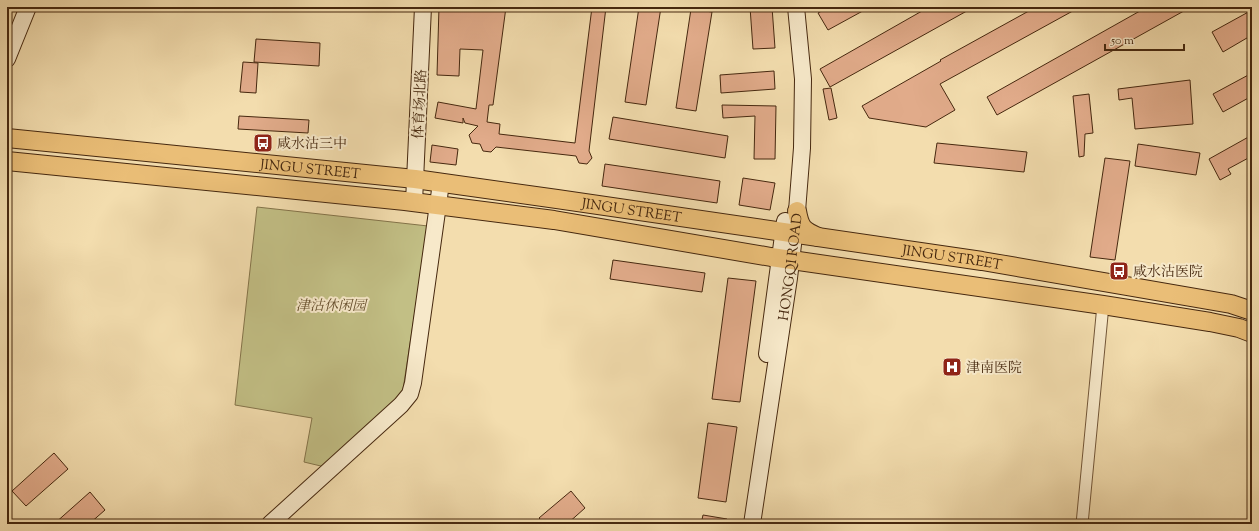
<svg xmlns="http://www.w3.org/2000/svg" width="1259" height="531" font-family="'Sorts Mill Goudy','Noto Serif SC',serif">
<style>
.green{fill:#c2bf85;stroke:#84744a}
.building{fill:#e1ab8a;stroke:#46280f}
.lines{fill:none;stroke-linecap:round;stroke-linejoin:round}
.street-casing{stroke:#715537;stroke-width:13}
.secondary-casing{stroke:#46280f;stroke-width:18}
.primary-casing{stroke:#46280f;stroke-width:20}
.street{stroke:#f7e9ca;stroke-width:11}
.secondary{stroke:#f7e9ca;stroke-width:16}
.primary{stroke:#eabe77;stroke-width:18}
.labels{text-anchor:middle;stroke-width:4;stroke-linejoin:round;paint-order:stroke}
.street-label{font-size:14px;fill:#46280f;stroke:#f7e9ca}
.poi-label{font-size:14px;fill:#46280f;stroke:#f7e9ca;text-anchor:start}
.park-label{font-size:14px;font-style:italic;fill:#654e2c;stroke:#f7e9ca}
</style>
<rect width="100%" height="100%" fill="#f3ddae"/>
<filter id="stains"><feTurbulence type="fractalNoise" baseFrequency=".005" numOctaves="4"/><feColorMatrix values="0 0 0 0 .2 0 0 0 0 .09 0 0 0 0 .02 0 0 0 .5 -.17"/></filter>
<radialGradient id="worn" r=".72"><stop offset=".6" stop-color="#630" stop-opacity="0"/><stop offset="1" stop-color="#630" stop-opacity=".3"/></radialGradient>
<!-- green -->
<path class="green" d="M 257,207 L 428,226 L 402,396 L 325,467 L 304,462 L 312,418 L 235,405 Z"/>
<!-- building -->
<path class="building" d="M 439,7 L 506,7 L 493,105 L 489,105 L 487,122 L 500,124 L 499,134 L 575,143 L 592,7 L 606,7 L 589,151 L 592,158 L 587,164 L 579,163 L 576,156 L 496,147 L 491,152 L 483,151 L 480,144 L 472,143 L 469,135 L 478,126 L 465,123 L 463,118 L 463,123 L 435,118 L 438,102 L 476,109 L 483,50 L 460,49 L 459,76 L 437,75 Z
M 639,7 L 661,7 L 646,105 L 625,102 Z
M 750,7 L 772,7 L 775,48 L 753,49 Z
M 829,7 L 870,7 L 828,30 L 818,13 Z
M 929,7 L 974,7 L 830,87 L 820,69 Z
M 1036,7 L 1080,7 L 940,84 L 955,110 L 926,127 L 869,118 L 862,106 L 941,61 L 940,60 Z
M 1147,7 L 1191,7 L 997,115 L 987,97 Z
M 691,9 L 712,12 L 696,111 L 676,108 Z
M 1252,10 L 1252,35 L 1223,52 L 1212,32 Z
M 256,39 L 320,43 L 319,66 L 254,62 Z
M 243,62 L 258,63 L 256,93 L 240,92 Z
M 774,71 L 775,89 L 721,93 L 720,75 Z
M 1252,73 L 1252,96 L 1223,112 L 1213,94 Z
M 1190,80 L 1193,124 L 1135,129 L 1132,98 L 1119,100 L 1118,89 Z
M 831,88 L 837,118 L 829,120 L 823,89 Z
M 1089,94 L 1093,133 L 1085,134 L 1084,156 L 1079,157 L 1073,96 Z
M 722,105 L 776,106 L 775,159 L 754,159 L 755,116 L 723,118 Z
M 239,116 L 309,120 L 308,133 L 238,129 Z
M 613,117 L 728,136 L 725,158 L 609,139 Z
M 1252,135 L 1252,156 L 1228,169 L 1231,174 L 1220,180 L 1209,159 Z
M 937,143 L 1027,152 L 1024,172 L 934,163 Z
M 1138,144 L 1200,153 L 1196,175 L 1135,166 Z
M 432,145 L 458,149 L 456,165 L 430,162 Z
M 1105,158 L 1130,161 L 1115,260 L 1090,257 Z
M 605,164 L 720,181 L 717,203 L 602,186 Z
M 743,178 L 775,183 L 770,210 L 739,205 Z
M 613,260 L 705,273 L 702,292 L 610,279 Z
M 728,278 L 756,281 L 740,402 L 712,399 Z
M 708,423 L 737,427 L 726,502 L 698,498 Z
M 54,453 L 68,469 L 26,506 L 12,491 Z
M 571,491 L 585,508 L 567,524 L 545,524 L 539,518 Z
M 90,492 L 105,510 L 89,524 L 54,524 Z
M 703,515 L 727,519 L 726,524 L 701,524 Z"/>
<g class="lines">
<!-- street casing -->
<g class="street-casing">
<path id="street" d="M 1082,524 L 1103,305"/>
</g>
<!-- secondary casing -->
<g class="secondary-casing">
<g id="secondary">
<path d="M 7,59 L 28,7"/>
<path d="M 414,202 L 423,7"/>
<path d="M 767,354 L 785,221"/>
<path d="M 270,524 L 401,405 L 410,394 L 413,383 L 441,183"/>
<path id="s1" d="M 752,524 L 789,278 L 797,211 L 802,148 L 803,79 L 796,7"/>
</g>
</g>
<!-- primary casing -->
<g class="primary-casing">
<g id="primary">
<path id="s2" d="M 7,138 L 415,179 L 557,199 L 982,261 L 1231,304 L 1252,311"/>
<path d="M 7,161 L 405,201 L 554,220 L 771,257 L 1103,305 L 1210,322 L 1239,328 L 1252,333"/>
<path d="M 797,211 C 800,228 803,230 818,237"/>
</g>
</g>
<!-- street -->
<use href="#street" class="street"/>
<!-- secondary -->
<use href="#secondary" class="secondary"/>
<!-- primary -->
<use href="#primary" class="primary"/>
</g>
<!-- icons -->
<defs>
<g id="bus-square" transform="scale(1)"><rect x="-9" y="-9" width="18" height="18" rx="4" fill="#8f2418" stroke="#f7e9ca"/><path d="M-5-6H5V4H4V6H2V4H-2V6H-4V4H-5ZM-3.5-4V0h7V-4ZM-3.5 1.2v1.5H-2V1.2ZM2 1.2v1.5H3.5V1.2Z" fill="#fff"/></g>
<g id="hospital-square" transform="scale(1)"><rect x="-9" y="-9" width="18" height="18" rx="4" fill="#8f2418" stroke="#f7e9ca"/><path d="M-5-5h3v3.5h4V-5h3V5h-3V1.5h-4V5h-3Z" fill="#fff"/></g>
</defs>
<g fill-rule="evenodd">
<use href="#bus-square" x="263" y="143"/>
<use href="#bus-square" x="1119" y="271"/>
<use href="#hospital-square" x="952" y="367"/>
</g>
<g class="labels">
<!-- street labels -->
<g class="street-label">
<text transform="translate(419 104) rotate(-87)" y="5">体育场北路</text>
<text dy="5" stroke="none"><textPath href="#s2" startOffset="305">JINGU STREET</textPath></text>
<text dy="5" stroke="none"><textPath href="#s2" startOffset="629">JINGU STREET</textPath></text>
<text dy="5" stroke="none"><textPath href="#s2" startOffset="953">JINGU STREET</textPath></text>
<text dy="5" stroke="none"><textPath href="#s1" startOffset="260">HONGQI ROAD</textPath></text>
</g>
<!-- poi labels -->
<g class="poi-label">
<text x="277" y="148">咸水沽三中</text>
<text x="1133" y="276">咸水沽医院</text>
<text x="966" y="372">津南医院</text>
</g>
<!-- park labels -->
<g class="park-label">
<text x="331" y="310">津沽休闲园</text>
</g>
</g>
<!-- margin -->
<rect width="1259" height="531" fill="none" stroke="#f3ddae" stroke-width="24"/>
<rect x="8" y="8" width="1243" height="515" fill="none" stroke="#46280f" stroke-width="2"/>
<rect x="12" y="12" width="1235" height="507" fill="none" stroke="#46280f"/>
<!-- scale -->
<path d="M1105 44v6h79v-6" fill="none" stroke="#46280f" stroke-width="2"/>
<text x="1111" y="44" font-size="12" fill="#46280f" stroke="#f7e9ca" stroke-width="3" paint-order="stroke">50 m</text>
<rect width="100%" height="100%" filter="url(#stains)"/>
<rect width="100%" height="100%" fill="url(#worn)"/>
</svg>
